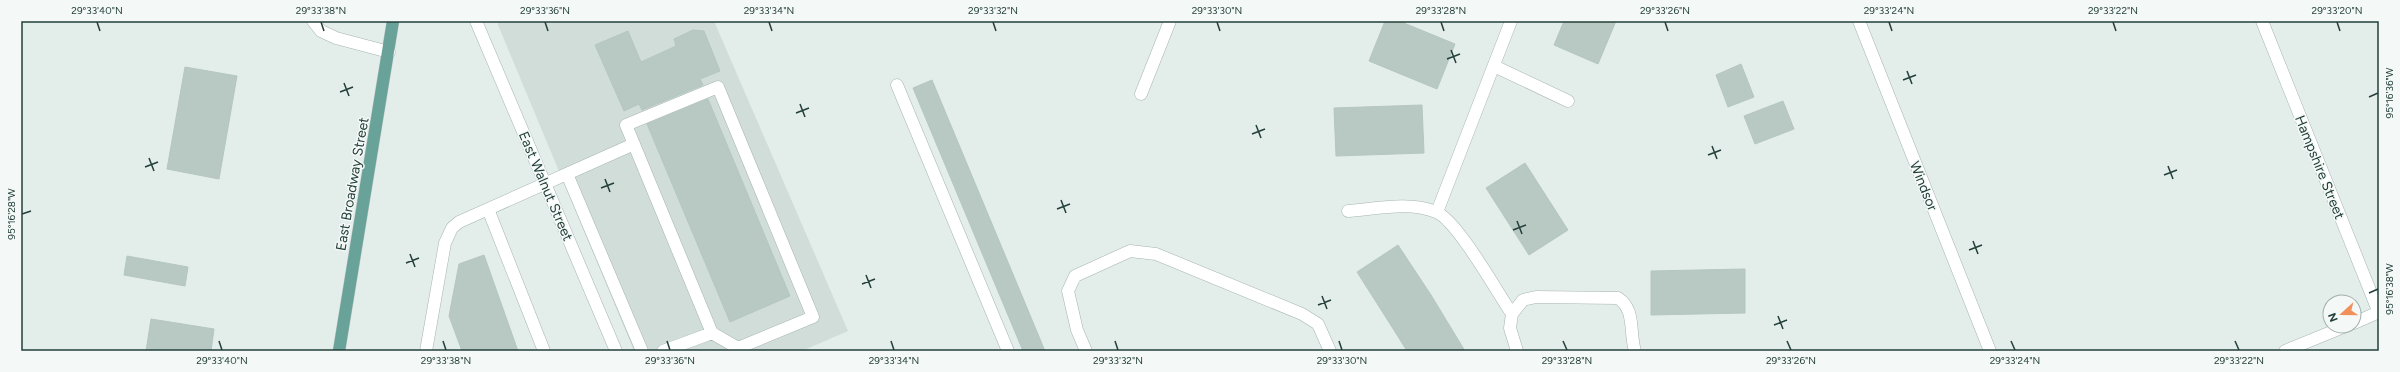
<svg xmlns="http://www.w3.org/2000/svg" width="2400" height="372" font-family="Figtree,sans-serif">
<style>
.built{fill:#d1ddd9}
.building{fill:#b8c8c3;stroke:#b5c7c1}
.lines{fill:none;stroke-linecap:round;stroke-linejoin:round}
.minor-casing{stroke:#a6b5b2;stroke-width:13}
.major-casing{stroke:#c1c9c8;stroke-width:13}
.minor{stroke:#fff;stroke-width:12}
.major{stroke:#68a299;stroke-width:12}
.ticks{fill:none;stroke:#233f3a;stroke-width:1.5}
.labels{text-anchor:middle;stroke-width:3;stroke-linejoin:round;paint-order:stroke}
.street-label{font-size:14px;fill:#233f3a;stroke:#f4f9f7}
.neatline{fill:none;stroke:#233f3a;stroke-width:1.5}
.ticks-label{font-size:10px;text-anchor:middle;fill:#233f3a}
</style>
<rect width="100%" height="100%" fill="#e3edea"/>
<!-- built -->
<path class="built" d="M 498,21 L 714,21 L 848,331 L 802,351 L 634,351 L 498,25 Z"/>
<!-- building -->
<path class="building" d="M 1385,21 L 1399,21 L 1455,44 L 1437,89 L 1369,61 Z
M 1564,21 L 1616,21 L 1598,64 L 1554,45 Z
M 693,30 L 704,31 L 720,71 L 700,79 L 703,85 L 642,110 L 639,104 L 624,111 L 595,45 L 628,31 L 641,62 L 676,46 L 674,39 Z
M 1741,64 L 1754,97 L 1728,107 L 1716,75 Z
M 185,67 L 237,76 L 219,179 L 167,169 Z
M 932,80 L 1045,351 L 1023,351 L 913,88 Z
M 708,99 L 790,296 L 730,322 L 647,124 Z
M 1783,101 L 1794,129 L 1755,144 L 1744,116 Z
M 1422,105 L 1424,153 L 1336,156 L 1334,108 Z
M 1525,163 L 1568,230 L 1529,255 L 1486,188 Z
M 1398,245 L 1431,295 L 1465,351 L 1407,351 L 1392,327 L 1357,272 Z
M 484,255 L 518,351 L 462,351 L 449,316 L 459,264 Z
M 127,256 L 188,267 L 185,286 L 124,275 Z
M 1745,269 L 1745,313 L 1651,315 L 1651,271 Z
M 151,319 L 214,329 L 211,351 L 146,351 Z"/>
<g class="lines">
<!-- minor casing -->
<g class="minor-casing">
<path id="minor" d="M 313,21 L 321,31 L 336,38 L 389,52
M 476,21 L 616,351
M 1859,21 L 1990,351
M 2262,21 L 2379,313
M 1494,66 L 1568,101
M 897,85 L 1008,351
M 1141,94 L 1170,21
M 567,174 L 642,351
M 488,209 L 544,351
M 1348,211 C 1376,209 1409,201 1436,212 C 1457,220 1497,292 1512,314
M 1437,212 L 1511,21
M 2354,323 L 2379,312
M 426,351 L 445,243 L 452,228 L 459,222 L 634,144
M 663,351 L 712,333 L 626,125 L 718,87 L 813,317 L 738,348 L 712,333
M 1086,351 L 1077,330 L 1068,291 L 1075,276 L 1130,251 L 1156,254 L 1302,314 L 1318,324 L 1330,351
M 1517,351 L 1510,328 L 1512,314 L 1523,300 L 1536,297 L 1618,298 C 1636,310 1629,332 1635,351
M 2285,351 L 2346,326"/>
</g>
<!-- major casing -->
<g class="major-casing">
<path id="major" d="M 339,351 L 393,21"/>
</g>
<!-- minor -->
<use href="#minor" class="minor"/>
<!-- major -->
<use href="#major" class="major"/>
</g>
<!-- ticks -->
<path class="ticks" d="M 97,22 L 100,31M 321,22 L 324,31M 545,22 L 548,31M 769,22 L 772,31M 993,22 L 996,31M 1217,22 L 1220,31M 1441,22 L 1444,31M 1665,22 L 1668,31M 1889,22 L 1892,31M 2113,22 L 2116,31M 2337,22 L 2340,31M 1451,50 L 1456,63M 1447,59 L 1460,54M 1907,71 L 1912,84M 1903,80 L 1916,75M 344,83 L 349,96M 340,92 L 353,87M 2369,97 L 2378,93M 800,104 L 805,117M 796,113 L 809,108M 1256,125 L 1261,138M 1252,134 L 1265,129M 1712,146 L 1717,159M 1708,155 L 1721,150M 149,158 L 154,171M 2168,166 L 2173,179M 145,167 L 158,162M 2164,175 L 2177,170M 605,179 L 610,192M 601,188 L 614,183M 1061,200 L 1066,213M 1057,209 L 1070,204M 22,214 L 31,211M 1517,221 L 1522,234M 1513,230 L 1526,225M 1973,241 L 1978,254M 1969,250 L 1982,245M 410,254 L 415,267M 406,263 L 419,258M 866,275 L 871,288M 862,284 L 875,279M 2369,293 L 2378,289M 1322,296 L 1327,309M 1318,305 L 1331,300M 1778,316 L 1783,329M 1774,325 L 1787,320M 219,341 L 222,350M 443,341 L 446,350M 667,341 L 670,350M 891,341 L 894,350M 1115,341 L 1118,350M 1339,341 L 1342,350M 1563,341 L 1567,350M 1787,341 L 1791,350M 2011,341 L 2015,350M 2235,341 L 2239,350"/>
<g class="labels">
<!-- street labels -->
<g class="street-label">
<text transform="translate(2320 167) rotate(68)" y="5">Hampshire Street</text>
<text transform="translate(352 184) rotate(-80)" y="5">East Broadway Street</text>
<text transform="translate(546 186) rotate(67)" y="5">East Walnut Street</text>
<text transform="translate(1924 186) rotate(68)" y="5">Windsor</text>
</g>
</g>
<!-- border -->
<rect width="2400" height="372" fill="none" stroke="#f4f9f7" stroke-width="44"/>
<!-- north arrow -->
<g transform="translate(2342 314) rotate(249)"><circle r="19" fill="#f4f9f7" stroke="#a0afab"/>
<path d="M0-3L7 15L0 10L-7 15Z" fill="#f2905c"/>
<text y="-6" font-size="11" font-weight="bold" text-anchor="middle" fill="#233f3a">N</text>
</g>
<rect x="22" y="22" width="2356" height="328" class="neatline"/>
<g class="ticks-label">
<text x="97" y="14">29°33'40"N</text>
<text x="321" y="14">29°33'38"N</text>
<text x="545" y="14">29°33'36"N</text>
<text x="769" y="14">29°33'34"N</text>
<text x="993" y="14">29°33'32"N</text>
<text x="1217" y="14">29°33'30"N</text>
<text x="1441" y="14">29°33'28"N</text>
<text x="1665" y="14">29°33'26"N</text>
<text x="1889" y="14">29°33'24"N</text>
<text x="2113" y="14">29°33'22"N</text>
<text x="2337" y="14">29°33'20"N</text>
<text transform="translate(2389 93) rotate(-90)" y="4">95°16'36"W</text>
<text transform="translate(11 214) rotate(-90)" y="4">95°16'28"W</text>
<text transform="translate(2389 289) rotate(-90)" y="4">95°16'38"W</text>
<text x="222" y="364">29°33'40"N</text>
<text x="446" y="364">29°33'38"N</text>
<text x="670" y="364">29°33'36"N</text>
<text x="894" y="364">29°33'34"N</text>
<text x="1118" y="364">29°33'32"N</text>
<text x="1342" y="364">29°33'30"N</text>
<text x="1567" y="364">29°33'28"N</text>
<text x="1791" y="364">29°33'26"N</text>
<text x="2015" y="364">29°33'24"N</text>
<text x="2239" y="364">29°33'22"N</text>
</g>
</svg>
